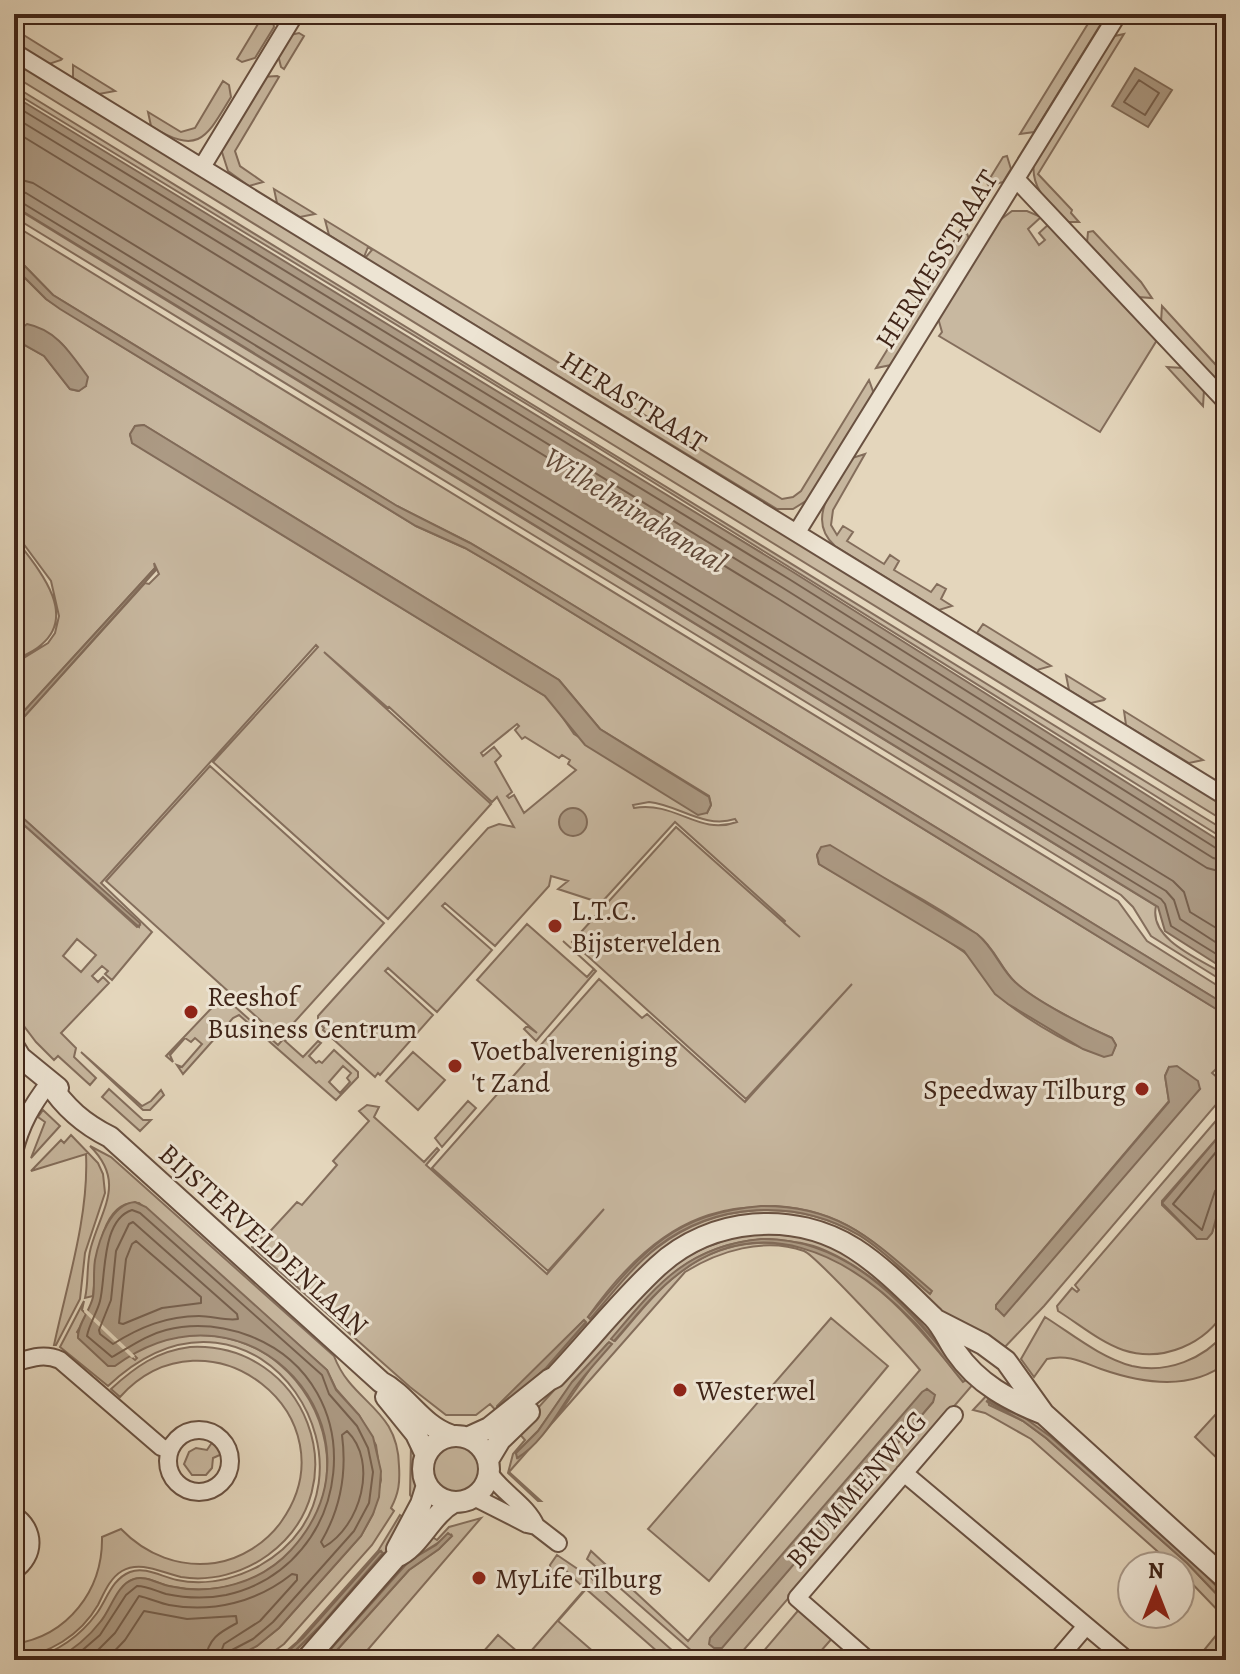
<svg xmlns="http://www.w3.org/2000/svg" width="1240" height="1674" font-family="Alegreya,serif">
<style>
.green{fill:#c8b8a0;stroke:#846e5c;stroke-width:2;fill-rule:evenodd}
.water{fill:#ac9a84;stroke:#816b59;stroke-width:2}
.pier{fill:#e4d6bc}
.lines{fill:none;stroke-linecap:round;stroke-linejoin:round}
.shore{stroke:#76604e;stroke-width:2}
.minor-casing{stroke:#695141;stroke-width:20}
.tertiary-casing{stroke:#695141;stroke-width:24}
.minor{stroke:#ede4d3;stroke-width:16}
.tertiary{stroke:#ede4d3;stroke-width:20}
.poi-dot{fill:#8f2418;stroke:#ede4d3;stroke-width:3}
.labels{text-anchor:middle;stroke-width:6;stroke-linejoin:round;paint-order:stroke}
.street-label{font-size:28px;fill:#402518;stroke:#ede4d3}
.poi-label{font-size:28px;fill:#402518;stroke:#ede4d3;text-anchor:start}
.water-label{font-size:30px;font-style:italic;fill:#604838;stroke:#ede4d3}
</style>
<rect width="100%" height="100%" fill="#e4d6bc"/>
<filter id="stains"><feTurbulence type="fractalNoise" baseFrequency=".0025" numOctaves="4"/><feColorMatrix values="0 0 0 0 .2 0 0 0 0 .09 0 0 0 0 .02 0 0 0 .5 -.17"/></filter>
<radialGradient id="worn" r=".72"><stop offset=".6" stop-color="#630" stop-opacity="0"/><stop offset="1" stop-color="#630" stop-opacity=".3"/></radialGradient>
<!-- green -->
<path class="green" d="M 264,14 L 272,14 L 274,27 L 255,58 L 242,62 L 237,59 Z
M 1094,14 L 1107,14 L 1034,132 L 1020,134 Z
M 14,29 L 62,59 L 61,60 L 49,64 L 14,42 Z
M 299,33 L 304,36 L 284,69 L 281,67 L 277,51 L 286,36 Z
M 1124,34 L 1038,174 L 1072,210 L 1071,213 L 1079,222 L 1067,222 C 1050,204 1030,189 1034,162 L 1110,37 Z
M 14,60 L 1226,804 L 1226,822 L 14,76 Z
M 73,65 L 115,91 L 99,94 L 73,78 Z
M 277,76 L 279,77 L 235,151 L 240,166 L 263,182 L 249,186 L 228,171 L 221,149 L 262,77 Z
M 223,81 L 229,85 L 231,97 C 206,138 199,156 151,126 L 148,112 L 181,132 L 195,128 Z
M 14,86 L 1226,831 L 1226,840 L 589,442 L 14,92 Z
M 1007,156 L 1011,169 L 1003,182 L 989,186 L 987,183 L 1003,157 Z
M 274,189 L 315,214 L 300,217 L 277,203 Z
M 14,207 L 1156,906 C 1148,940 1202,960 1226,975 L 1226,983 L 1151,936 L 1133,907 L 1121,895 L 14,217 Z
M 1012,211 L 1027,211 L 1041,217 L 1028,229 L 1039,245 L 1045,240 L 1039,233 L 1049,224 L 1157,340 L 1100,432 L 939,336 L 942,332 L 938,318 L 996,223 Z
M 325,220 L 782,499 L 793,497 L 801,491 L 869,380 L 874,394 L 809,499 L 793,509 L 777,509 L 365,258 L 372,250 L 368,247 L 364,257 L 329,235 Z
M 14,225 L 1118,901 L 1147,941 L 1226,991 L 1226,1005 L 519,572 L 470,543 L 397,506 L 53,295 L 14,255 Z
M 964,225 L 969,239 L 891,365 L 876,368 Z
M 1093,231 L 1141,282 L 1152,298 L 1138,297 L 1087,243 L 1088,232 Z
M 14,267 L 46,299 L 98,332 L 416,526 L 465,548 L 496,566 L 1226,1015 L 1226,1074 L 1218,1067 L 1212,1073 L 1226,1085 L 1226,1093 L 1044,1306 L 1002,1350 L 949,1321 L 853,1239 L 718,1223 L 500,1415 L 490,1404 L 476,1415 L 446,1415 L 410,1387 L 252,1247 L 261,1237 L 263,1239 L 297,1202 L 302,1205 L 337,1165 L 333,1161 L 369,1121 L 359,1111 L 367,1105 L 379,1107 L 374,1117 L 424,1162 L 437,1148 L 439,1150 L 426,1165 L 547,1274 L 604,1209 L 548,1271 L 432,1168 L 599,979 L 642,1018 L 647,1014 L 745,1102 L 852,984 L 746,1099 L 572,942 L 676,827 L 800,937 L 784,923 L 785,921 L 675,822 L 601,903 L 558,889 L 568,881 L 551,876 L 549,886 L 495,946 L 445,903 L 442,906 L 492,950 L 437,1012 L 388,968 L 385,971 L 433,1015 L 380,1075 L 378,1073 L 375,1077 L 323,1030 L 324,1028 L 318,1022 L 318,1016 L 488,828 L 499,824 L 514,827 L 497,797 L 492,802 L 389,707 L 388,708 L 324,652 L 491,804 L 388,919 L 213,762 L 318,647 L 316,645 L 101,883 L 152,932 L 112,980 L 105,974 L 108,971 L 102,966 L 92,976 L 98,982 L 103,977 L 109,983 L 61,1033 L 76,1048 L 74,1057 L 96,1078 L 90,1085 L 58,1056 L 54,1060 L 36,1042 L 14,1013 L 14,816 L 137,927 L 140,925 L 14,810 L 14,728 L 145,583 L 149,584 L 159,574 L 154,563 L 155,568 L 14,722 L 14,664 L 48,643 L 55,633 L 59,616 L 51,581 L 14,531 ZM 23,327 C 67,338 67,347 86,386 L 78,391 L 70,389 L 44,356 L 23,344 L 21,337 ZM 144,425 L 559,680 L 600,729 L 709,796 L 711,805 L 707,813 L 574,734 L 554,705 L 545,696 L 133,443 L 130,435 L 135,426 ZM 517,724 L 519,726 L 515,730 L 522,739 L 525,737 L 559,758 L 562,755 L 570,760 L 568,764 L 576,770 L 524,813 L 514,795 L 509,798 L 507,796 L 512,792 L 495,762 L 501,756 L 494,747 L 483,756 L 481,753 ZM 649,802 C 679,805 704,829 735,819 L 737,822 C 698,836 677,801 634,808 L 633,805 ZM 822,847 C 875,873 929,900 978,935 C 995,948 1001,969 1016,983 C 1036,1002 1087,1027 1112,1038 L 1116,1045 L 1112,1054 C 1093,1061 1021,1016 1005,1001 C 989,986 978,961 961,950 C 916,919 866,892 819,864 L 817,855 ZM 77,939 L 96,955 L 81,972 L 63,956 ZM 1169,1067 L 1200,1089 L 996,1308 L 996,1305 L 1169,1101 L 1165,1076 ZM 775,1206 C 848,1210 881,1247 931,1294 C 906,1276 886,1251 859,1235 C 796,1198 717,1202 658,1247 C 632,1266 611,1294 590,1318 L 588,1317 C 620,1272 663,1225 720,1212 C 737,1207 756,1207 775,1206 ZM 583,1321 L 586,1323 L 546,1368 L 501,1410 Z
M 1162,306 L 1226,376 L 1226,392 L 1161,322 Z
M 1167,367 L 1183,368 L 1204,390 L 1203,406 Z
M 865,454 L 833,510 L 831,525 L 837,535 L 843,526 L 853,532 L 847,541 L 884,564 L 890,555 L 899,561 L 894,570 L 931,592 L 937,584 L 946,589 L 941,599 L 952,606 L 939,610 L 835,546 C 804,518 836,485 852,458 Z
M 14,537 C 34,564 80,613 41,645 C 34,652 23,656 14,660 L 14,628 L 21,619 L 24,606 L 22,592 L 14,582 Z
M 983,624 L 1051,666 L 1037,670 L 977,633 Z
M 1066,675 L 1105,699 L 1104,700 L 1091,703 L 1069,690 Z
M 1124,711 L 1203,760 L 1189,763 L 1126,725 Z
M 210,766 L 384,923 L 280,1038 L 106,881 Z
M 527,924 L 587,977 L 594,969 L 563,941 L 596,971 L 536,1041 L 524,1029 L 527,1026 L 537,1033 L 477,980 Z
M 223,996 L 278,1045 L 295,1026 L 297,1028 L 285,1041 L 303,1057 L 318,1041 L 321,1043 L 309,1056 L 316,1063 L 319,1061 L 322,1063 L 334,1050 L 358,1072 L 358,1077 L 336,1100 L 239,1015 L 233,1018 L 183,1074 L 177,1065 L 182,1067 L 202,1044 L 195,1038 L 191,1042 L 185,1038 L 170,1055 L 173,1062 L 166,1056 ZM 343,1066 L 351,1073 L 347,1078 L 350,1082 L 340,1093 L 329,1082 Z
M 81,1052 L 142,1106 L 151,1101 L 161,1090 L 164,1095 L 150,1110 L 143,1110 Z
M 413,1052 L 445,1080 L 418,1110 L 386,1081 Z
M 109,1089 L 143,1120 L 151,1120 L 140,1131 L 102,1097 Z
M 468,1101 L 476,1108 L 442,1147 L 435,1138 Z
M 1226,1109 L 1226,1128 L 1162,1201 L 1162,1205 L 1197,1239 L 1206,1239 L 1212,1233 L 1226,1183 L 1226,1309 C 1206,1344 1163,1363 1123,1350 C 1100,1342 1079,1324 1058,1311 L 1057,1306 L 1072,1288 L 1077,1292 L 1079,1290 L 1075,1285 Z
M 43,1110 L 60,1126 L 31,1158 L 45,1122 L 38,1117 Z
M 71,1135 L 98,1163 L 103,1174 L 105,1193 L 85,1253 L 80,1299 L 56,1345 L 54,1345 C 67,1284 89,1216 86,1154 L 31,1171 L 61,1140 L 64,1143 Z
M 90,1146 L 111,1157 L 334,1356 C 352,1404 398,1407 399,1466 C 400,1482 399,1493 391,1508 L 394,1511 L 372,1545 L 284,1644 L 262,1660 L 229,1660 L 257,1646 L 279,1628 L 361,1536 L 373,1514 L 381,1480 L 376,1445 L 359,1415 L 336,1389 L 327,1370 L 139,1203 C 98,1198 96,1269 93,1296 L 85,1298 C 89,1281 86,1264 91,1247 C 102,1208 126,1182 90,1146 Z
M 755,1234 C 778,1234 799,1235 822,1243 C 881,1264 938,1332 975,1382 L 735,1660 L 702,1660 L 587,1559 L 591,1551 L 688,1641 L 920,1370 C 907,1354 815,1255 804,1251 C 764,1237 719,1251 685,1272 L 509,1472 L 541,1501 L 538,1501 L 508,1473 L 513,1454 L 525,1440 L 517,1431 L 653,1281 C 683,1255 715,1239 755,1234 ZM 769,1239 C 788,1241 806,1242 824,1250 C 882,1275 931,1329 965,1380 L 963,1381 C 909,1317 851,1239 757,1243 C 728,1245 700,1256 678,1274 C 654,1293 635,1318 615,1341 L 612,1339 C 657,1285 692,1241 769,1239 ZM 608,1343 L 556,1418 L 518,1458 L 516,1453 L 538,1431 L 564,1394 ZM 927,1389 L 934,1395 L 933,1402 L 722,1647 L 716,1650 Z
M 84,1301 L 82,1310 L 87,1315 L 77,1332 L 115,1365 L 129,1355 L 135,1360 L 137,1358 L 132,1353 C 289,1273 403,1485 266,1571 C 239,1588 205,1593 173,1587 C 161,1585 144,1574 132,1580 C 121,1585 116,1597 110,1608 C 99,1627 76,1656 53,1660 C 46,1661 36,1660 29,1660 C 57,1652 79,1638 97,1613 C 107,1599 112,1579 130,1572 C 145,1566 162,1577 177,1580 C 205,1586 234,1579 259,1566 C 406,1484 259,1244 108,1386 L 60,1347 Z
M 1045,1317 C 1072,1334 1101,1358 1132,1366 C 1167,1374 1204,1359 1226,1332 L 1226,1363 C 1191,1391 1141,1383 1101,1369 C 1082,1362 1068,1354 1047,1359 L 1034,1377 L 1021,1359 Z
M 831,1318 L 888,1366 L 709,1581 L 648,1529 Z
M 190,1347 C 305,1341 362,1486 268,1555 C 243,1573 211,1582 181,1577 C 162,1573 141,1560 122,1571 C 110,1578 104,1593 98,1605 C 80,1636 49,1654 14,1659 L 14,1644 C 68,1636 103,1590 102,1537 L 121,1529 C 146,1555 180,1568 215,1563 C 241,1559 266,1543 281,1522 C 356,1417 208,1300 120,1397 L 111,1389 C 135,1367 157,1351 190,1347 Z
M 989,1393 L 1033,1417 L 1211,1575 L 1226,1592 L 1226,1596 C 1192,1560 1154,1528 1117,1495 C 1077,1459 1039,1422 988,1400 L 989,1405 L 1023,1421 L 1046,1438 L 1187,1563 L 1226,1604 L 1226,1619 L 1180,1571 L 1180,1566 L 1174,1566 L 1031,1439 L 985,1413 L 973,1410 Z
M 1226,1403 L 1226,1467 L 1195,1437 Z
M 213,1441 L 222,1454 L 213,1458 L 212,1468 L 206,1475 L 192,1475 L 184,1464 L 189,1452 L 196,1448 L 207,1450 Z
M 411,1445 L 419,1453 C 417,1471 421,1483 413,1499 L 410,1495 Z
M433 1469a23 23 0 1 1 46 0a23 23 0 1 1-46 0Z
M 400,1515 L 408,1520 L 391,1552 L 294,1660 L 286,1660 L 322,1624 L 383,1554 L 381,1551 L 303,1638 L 279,1659 L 276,1660 L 297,1642 L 378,1551 Z
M 481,1518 L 359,1660 L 328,1660 L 409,1570 L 439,1549 L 452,1534 L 409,1561 L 320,1660 L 315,1660 L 426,1533 L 437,1540 L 449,1527 Z
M 557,1555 L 591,1578 L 683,1660 L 667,1660 L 586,1589 L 558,1621 L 603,1660 L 476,1660 L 498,1635 L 525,1658 L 585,1589 L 562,1567 L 555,1574 L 551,1572 L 550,1565 Z
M 802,1606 L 835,1635 L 813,1660 L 756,1660 Z
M 1226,1623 L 1226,1660 L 1196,1660 Z"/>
<!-- water -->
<path class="water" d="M 1135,68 L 1172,90 L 1148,127 L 1112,106 Z
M 14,96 L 793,572 L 1226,845 L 1226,970 L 1165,931 L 1158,907 L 14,206 Z
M 14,255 L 53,295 L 397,506 L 470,543 L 519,572 L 1226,1005 L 1226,1015 L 496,566 L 465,548 L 416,526 L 60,309 L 46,299 L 14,267 Z
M 27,324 C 57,330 71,354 88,377 L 86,386 L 79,391 L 70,389 L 44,356 L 23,344 L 21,337 L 23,327 Z
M 144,425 L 559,680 L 600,729 L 709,797 L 711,805 L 707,813 L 698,815 L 585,745 L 545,696 L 132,443 L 130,434 L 135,426 Z
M 155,568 L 156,570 L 14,728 L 14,722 Z
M 14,582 C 27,597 27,613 14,628 Z
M559 822a14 14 0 1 1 28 0a14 14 0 1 1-28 0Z
M 14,810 L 140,923 L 139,927 L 14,816 Z
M 830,845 L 977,934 C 994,948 1000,968 1015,982 C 1035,1001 1087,1027 1112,1038 L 1116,1045 L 1112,1055 L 1104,1057 L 1083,1049 L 1008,1004 L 995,994 L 964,951 L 819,864 L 817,855 L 821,847 Z
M 1177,1066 L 1198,1081 L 1200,1089 L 1004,1316 L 996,1308 L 996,1305 L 1169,1102 L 1165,1076 L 1169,1067 Z
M 1226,1128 L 1226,1183 L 1212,1233 L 1207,1239 L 1197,1239 L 1162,1203 Z
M 135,1202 L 146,1207 L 327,1370 L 336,1390 L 359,1415 L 373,1437 L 381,1471 L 379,1497 L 373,1514 L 361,1536 L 279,1628 L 257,1646 L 229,1660 L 55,1660 C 73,1650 88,1638 101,1621 C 111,1609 117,1584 134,1579 C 145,1575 158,1584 169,1586 C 212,1596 261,1583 291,1550 C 397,1434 251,1266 115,1366 L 108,1366 L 78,1338 C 77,1325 90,1311 93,1297 C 95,1285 93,1272 95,1260 C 99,1239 111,1204 135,1202 Z
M 761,1206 C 841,1205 876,1243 932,1291 L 930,1294 C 908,1275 885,1251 859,1235 C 796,1198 715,1202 657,1247 C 632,1267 611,1295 590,1319 L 588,1317 C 642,1253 671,1214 761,1206 Z
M 761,1239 C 853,1237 914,1314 966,1380 L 963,1382 C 946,1362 931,1339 913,1321 C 848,1254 760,1209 677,1275 C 653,1293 634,1319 614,1341 L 611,1339 C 657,1285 685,1247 761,1239 Z
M 584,1320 L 586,1322 L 546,1368 L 498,1410 L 497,1406 Z
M 609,1342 L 612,1344 C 599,1359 586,1373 574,1389 C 558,1412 542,1444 517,1458 L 516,1453 L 538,1431 L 572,1382 Z
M 927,1389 L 935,1395 L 933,1402 L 722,1648 L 714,1648 L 709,1644 L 710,1638 L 922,1392 Z
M 986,1401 L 1025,1418 L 1051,1437 L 1201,1570 L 1226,1596 L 1226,1604 L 1187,1563 L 1046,1438 L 1023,1421 Z
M 448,1533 L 452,1536 L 439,1549 L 409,1570 L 328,1660 L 321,1660 L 409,1561 L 436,1545 Z
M 380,1551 L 383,1553 L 322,1624 L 286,1660 L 278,1660 L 303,1638 Z"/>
<!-- pier -->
<path class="pier" d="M 85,1308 L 130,1351 L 135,1356 L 132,1358 L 84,1312 Z"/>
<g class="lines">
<!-- shore -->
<path class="shore" d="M 1139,80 L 1159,93 L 1145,115 L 1124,102 Z
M 14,105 L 789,579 L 1219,850 L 1226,851
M 14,117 L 783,588 L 1213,858 L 1226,861
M 14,131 L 777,598 L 1207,868 L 1226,873
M 14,178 L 33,183 L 1173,881 L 1184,892 L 1190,912 L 1226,934
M 14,190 L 26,193 L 1166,891 L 1174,900 L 1180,919 L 1226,949
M 14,200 L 21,202 L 1161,899 L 1165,904 L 1171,926 L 1226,960
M 1226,1140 L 1173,1204 L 1202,1230 L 1215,1191 L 1220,1186 L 1226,1185
M 133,1222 L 237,1314 L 238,1319 C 226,1321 212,1316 199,1316 C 167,1316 140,1327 113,1344 L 100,1334 L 99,1330 L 111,1300 L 116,1251 L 129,1224 Z
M 136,1241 L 201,1297 L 201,1303 L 162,1308 L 123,1324 L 119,1323 L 126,1259 L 132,1244 Z
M 347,1431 C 379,1462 360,1527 324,1547 L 321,1542 C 341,1508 347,1473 342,1435 Z
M 71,1660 L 100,1635 L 126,1595 L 137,1586 C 147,1586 156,1591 166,1594 C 185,1598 206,1599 226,1595 C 355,1566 375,1385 250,1336 C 223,1326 194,1323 166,1330 C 146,1335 130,1347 112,1357 L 87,1336 C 89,1324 97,1313 100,1301 C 106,1277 101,1220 132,1210 L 140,1213 L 322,1375 L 329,1394 L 357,1426 L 368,1448 L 373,1472 L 369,1503 L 354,1531 L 273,1622 L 253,1639 L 232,1650 L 228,1660
M 88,1660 L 115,1633 L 139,1596 C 149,1598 159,1603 169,1605 C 213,1613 257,1602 292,1574 L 297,1575 L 297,1580 L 260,1621 L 224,1644 L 218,1660
M 106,1660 L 125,1640 L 144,1611 L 187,1619 L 236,1616 L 237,1623 C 220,1632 207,1639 206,1660"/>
<!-- minor casing -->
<g class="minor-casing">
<path id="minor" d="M 14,52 L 1226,797
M 202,167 L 295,14
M 1016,179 L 1226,402
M 797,532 L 1118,14
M 14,1152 C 21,1124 32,1105 49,1083
M 14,1363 C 31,1358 44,1353 60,1360 L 161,1447 L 170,1450
M168 1461a31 31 0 1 1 62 0a31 31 0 1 1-62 0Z
M 904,1473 L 1127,1660
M 490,1474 C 503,1493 527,1505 536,1526
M 474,1497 L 527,1524 L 536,1526 L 558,1543
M 14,1515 C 36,1529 36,1556 14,1571
M 868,1660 L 797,1598 L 954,1415
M 1057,1660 L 1086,1626"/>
</g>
<!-- tertiary casing -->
<g class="tertiary-casing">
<path id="tertiary" d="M 14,1047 L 20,1057 L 58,1088
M 49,1083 C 65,1108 84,1124 110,1137 L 381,1382 C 407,1395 421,1425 450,1435
M 936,1320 L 983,1344 L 1006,1361 L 1044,1414 L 1226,1579
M 386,1397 L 416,1434 L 426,1455
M423 1469a33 33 0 1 1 66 0a33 33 0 1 1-66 0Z
M 467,1438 L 489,1428 L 549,1380 L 555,1377 C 589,1341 621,1300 658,1266 C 711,1217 794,1210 855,1249 C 883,1267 909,1294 933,1317 C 943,1327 948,1341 956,1352 C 978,1384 1009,1400 1044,1414
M 488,1460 L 500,1440 L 529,1412
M 397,1549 L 421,1504 L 427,1485
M 306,1660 L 396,1557 C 420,1547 430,1515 454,1502"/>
</g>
<!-- minor -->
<use href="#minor" class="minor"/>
<!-- tertiary -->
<use href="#tertiary" class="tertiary"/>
</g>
<!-- markers -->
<g class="poi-dot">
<circle cx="555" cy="926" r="8"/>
<circle cx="191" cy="1012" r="8"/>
<circle cx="455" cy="1066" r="8"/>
<circle cx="1142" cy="1089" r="8"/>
<circle cx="680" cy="1390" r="8"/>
<circle cx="479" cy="1578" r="8"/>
</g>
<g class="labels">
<!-- street labels -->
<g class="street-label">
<text transform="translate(936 259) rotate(-58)" y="10">HERMESSTRAAT</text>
<text transform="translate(634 401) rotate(32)" y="10">HERASTRAAT</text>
<text transform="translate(264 1239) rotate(42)" y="10">BIJSTERVELDENLAAN</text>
<text transform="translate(856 1489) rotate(-49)" y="10">BRUMMENWEG</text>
</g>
<!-- poi labels -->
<g class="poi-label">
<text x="571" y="920">L.T.C.<tspan x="571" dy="32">Bijstervelden</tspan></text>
<text x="207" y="1006">Reeshof<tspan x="207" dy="32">Business Centrum</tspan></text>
<text x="471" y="1060">Voetbalvereniging<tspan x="471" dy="32">'t Zand</tspan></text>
<text x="1126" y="1099" text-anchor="end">Speedway Tilburg</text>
<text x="696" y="1400">Westerwel</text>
<text x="495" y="1588">MyLife Tilburg</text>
</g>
<!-- water labels -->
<g class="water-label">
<text transform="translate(635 510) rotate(32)" y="10">Wilhelminakanaal</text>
</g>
</g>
<!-- margin -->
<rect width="1240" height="1674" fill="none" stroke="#e4d6bc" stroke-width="48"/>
<rect x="16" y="16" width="1208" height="1642" fill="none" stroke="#402518" stroke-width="4"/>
<rect x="24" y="24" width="1192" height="1626" fill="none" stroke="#402518" stroke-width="2"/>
<!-- north arrow -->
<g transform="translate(1156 1590)"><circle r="38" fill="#ede4d3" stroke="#a89888" stroke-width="2"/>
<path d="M0-6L14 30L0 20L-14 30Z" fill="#8f2418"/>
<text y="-12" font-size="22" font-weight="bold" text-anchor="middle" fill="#402518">N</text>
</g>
<rect width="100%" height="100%" filter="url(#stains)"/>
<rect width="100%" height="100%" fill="url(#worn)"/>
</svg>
